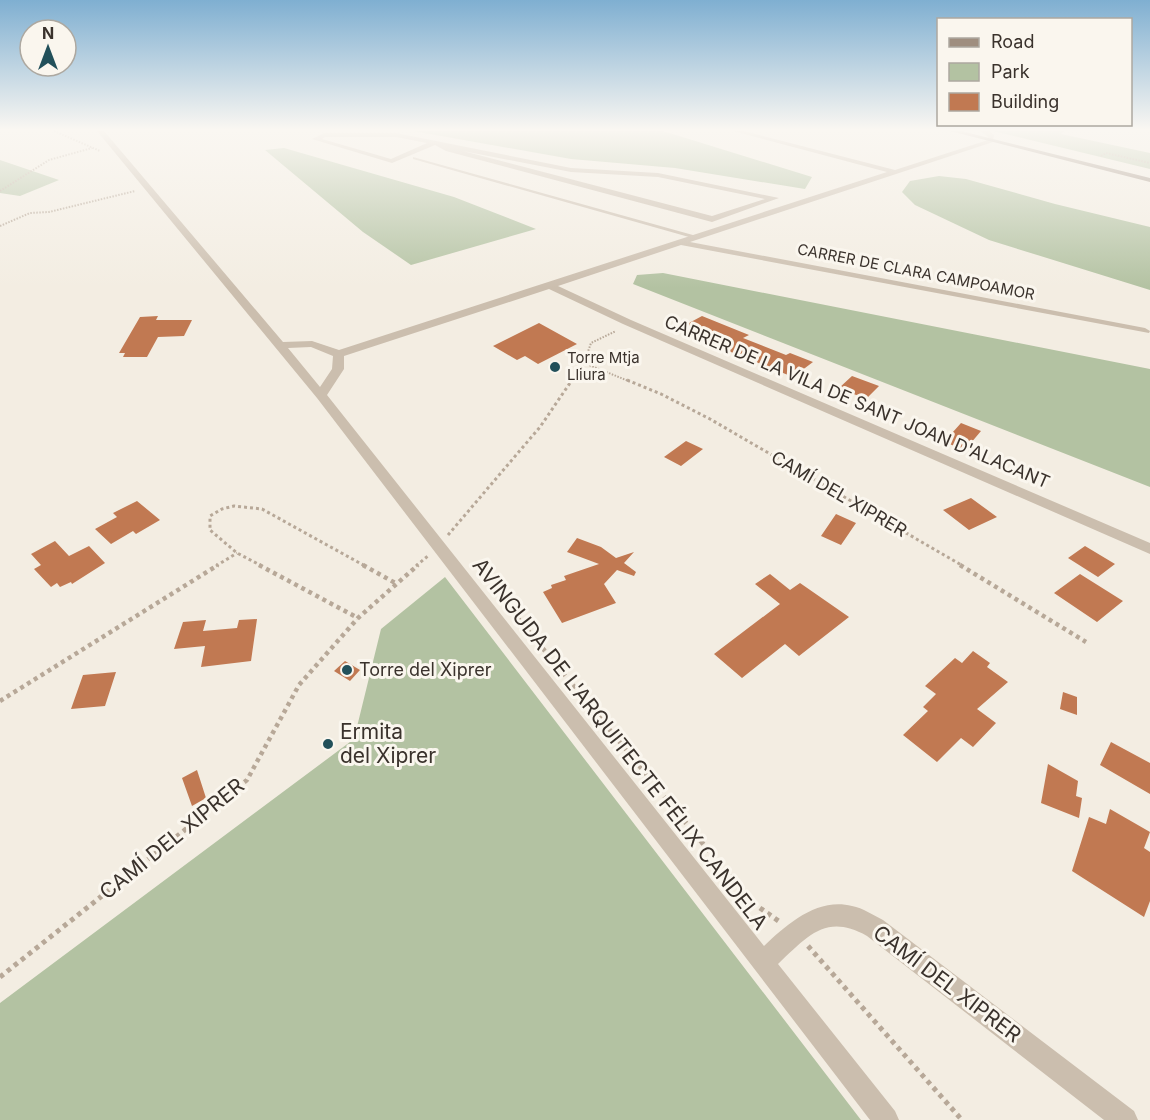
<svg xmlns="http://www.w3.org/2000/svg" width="1150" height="1120" font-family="Inter,sans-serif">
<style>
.green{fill:#b3c2a2}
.building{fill:#c17952}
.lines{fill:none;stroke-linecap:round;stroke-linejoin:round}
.path-far3{stroke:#b7a898;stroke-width:2;stroke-dasharray:1.5 1.5;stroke-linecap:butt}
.path-far2{stroke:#b7a898;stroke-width:3;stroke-dasharray:3 3;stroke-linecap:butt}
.path-far1{stroke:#b7a898;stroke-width:4.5;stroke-dasharray:4 4;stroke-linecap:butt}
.path{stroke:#b7a898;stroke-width:5;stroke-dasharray:4.5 4.5;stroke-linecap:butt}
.lane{fill:#cbbeae;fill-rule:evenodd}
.street{fill:#cbbeae;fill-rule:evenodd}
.secondary{fill:#9f8e7f;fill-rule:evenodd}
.poi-dot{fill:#22505a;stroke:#faf6ee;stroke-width:2}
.labels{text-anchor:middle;stroke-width:6;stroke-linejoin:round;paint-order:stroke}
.far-street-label{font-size:15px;fill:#3a322c;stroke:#faf6ee}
.far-poi-label{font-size:15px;fill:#3a322c;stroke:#faf6ee;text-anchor:start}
.street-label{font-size:18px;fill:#3a322c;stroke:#faf6ee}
.poi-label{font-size:18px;fill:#3a322c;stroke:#faf6ee;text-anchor:start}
.near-poi-label{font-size:21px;fill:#3a322c;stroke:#faf6ee;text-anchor:start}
.near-street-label{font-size:21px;fill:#3a322c;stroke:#faf6ee}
</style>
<rect width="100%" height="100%" fill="#f3ede2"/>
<!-- green -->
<path class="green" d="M 413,131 L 663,131 L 812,177 L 805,189 L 675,168 L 571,159 Z
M 993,131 L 1064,131 L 1061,134 L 1150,153 L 1150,169 Z
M 284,148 L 454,197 L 536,229 L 411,265 L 363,232 L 265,150 Z
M 0,160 L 59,180 L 20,196 L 0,193 Z
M 939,176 L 966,179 L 1055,204 L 1150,227 L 1150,290 L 989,240 L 915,205 L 902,192 L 910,181 Z
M 663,273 L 1150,369 L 1150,487 L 633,284 L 637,275 Z
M 445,577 L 861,1120 L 0,1120 L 0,1003 L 354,739 L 381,629 Z"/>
<!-- building -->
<path class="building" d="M 158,316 L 156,320 L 192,320 L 184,336 L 158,337 L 147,357 L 123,357 L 125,353 L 119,353 L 140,317 Z
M 702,316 L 749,335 L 743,338 L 786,355 L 790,353 L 813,362 L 793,377 L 676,330 Z
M 539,323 L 577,344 L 538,364 L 525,356 L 517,360 L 493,346 Z
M 852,376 L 879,386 L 866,399 L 839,388 Z
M 961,423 L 981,431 L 965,450 L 944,442 Z
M 686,441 L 703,449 L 681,466 L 664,457 Z
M 971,498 L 997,517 L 969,530 L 943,510 Z
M 137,501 L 160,520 L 136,534 L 133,531 L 111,544 L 95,529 L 117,517 L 113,513 Z
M 836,514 L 856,523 L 841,545 L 821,536 Z
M 577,538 L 601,547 L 616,558 L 634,552 L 624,563 L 636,572 L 634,576 L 617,570 L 604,584 L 616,603 L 562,623 L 543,592 L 552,588 L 551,585 L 566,580 L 564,576 L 599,564 L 567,552 Z
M 55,541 L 69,556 L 89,546 L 105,563 L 72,584 L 71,582 L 60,587 L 57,583 L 51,587 L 34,569 L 41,565 L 31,554 Z
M 1085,546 L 1115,564 L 1098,577 L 1068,558 Z
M 770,574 L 790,590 L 800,583 L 849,617 L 799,656 L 785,644 L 742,678 L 714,654 L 780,604 L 755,584 Z
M 1080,574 L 1123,601 L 1097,622 L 1054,593 Z
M 257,619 L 251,661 L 201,667 L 205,646 L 174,649 L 183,622 L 206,620 L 203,631 L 237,628 L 239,620 Z
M 973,651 L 990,663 L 987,667 L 1008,682 L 977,709 L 996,723 L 973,747 L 961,738 L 937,762 L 903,735 L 928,711 L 923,707 L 936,694 L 925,686 L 955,658 L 962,663 Z
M 345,661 L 360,670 L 350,681 L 334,671 Z
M 116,672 L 105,706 L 71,709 L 83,675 Z
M 1063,692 L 1077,697 L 1077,715 L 1060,709 Z
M 1111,742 L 1150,763 L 1150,794 L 1100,765 Z
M 1048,764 L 1078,781 L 1076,796 L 1082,798 L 1079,818 L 1041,803 Z
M 197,770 L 206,798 L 192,806 L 182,778 Z
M 1110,809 L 1150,832 L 1144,848 L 1150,852 L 1150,901 L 1144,917 L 1072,871 L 1089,817 L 1106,824 Z"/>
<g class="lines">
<!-- path-far3 -->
<path class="path-far3" d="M 54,131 L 100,151
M 1101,156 L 1106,153 L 1150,163
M 0,191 L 49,160 L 92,148
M 0,226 L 30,213 L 49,212 L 135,191
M 584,363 L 631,382
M 571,382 L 584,363 L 591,343 L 616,331"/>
<!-- path-far2 -->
<path class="path-far2" d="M 627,380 L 661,394 L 710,419 L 963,566
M 448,535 L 540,427 L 572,380
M 216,566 L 237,553
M 262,566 L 237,553 L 210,530 L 210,516 L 222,509 L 234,506 L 262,509 L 365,566
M 416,566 L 429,555"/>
<!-- path-far1 -->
<path class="path-far1" d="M 259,565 L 358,618
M 363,565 L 397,584
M 960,565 L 1086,642
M 517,617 L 673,807
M 0,701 L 218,565
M 213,807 L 247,780 L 299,685 L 358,618 L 418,565"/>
<!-- path -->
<path class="path" d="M 672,806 L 750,901 L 780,922
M 808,946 L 962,1120
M 0,977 L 215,806"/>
<!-- lane -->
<path class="lane" d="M 413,157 L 700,237 L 700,238 L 696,239 L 413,159 Z"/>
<!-- street -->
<path class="street" d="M 97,131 L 104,131 L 283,342 L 312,341 L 339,350 L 887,172 L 733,131 L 744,131 L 895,170 L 988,140 L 988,137 L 981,131 L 989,131 L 994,135 L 993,142 L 690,242 L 1145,328 L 1150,331 L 1149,333 L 681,245 L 558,286 L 631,320 L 1150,543 L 1150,554 L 623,324 L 549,289 L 344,356 L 344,369 L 327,395 L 764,946 C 787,924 818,897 852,906 C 863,908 873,915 883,920 L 1134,1111 L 1138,1120 L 1104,1120 L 867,936 C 826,913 808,936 778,964 L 895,1111 L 899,1120 L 870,1120 L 317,398 ZM 311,347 L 333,356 L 332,369 L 320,387 L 288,348 Z
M 324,133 L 396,133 L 571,168 L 658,173 L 779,198 L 712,222 L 446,151 L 435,145 L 392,163 L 312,139 ZM 325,137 L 396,137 L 427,143 L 391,159 L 322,139 ZM 463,151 L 571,172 L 658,177 L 765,199 L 712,216 Z"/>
<!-- secondary -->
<path class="secondary" d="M 950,131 L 961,131 L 1150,178 L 1150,182 Z"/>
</g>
<!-- sky -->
<linearGradient id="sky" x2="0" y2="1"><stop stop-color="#7fafd1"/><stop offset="0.45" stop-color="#faf7f2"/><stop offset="1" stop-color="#faf7f2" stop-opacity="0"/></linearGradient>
<rect width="1150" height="288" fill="url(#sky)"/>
<!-- markers -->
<g class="poi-dot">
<circle cx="555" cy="367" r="6"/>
<circle cx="347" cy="670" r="6"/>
<circle cx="328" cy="744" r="6"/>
</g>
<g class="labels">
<!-- far-street labels -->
<g class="far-street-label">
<text transform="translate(916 272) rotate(11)" y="5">CARRER DE CLARA CAMPOAMOR</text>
</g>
<!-- far-poi labels -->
<g class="far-poi-label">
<text x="567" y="363">Torre Mtja<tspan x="567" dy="17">Lliura</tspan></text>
</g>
<!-- street labels -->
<g class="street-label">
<text transform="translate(857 402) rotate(23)" y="6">CARRER DE LA VILA DE SANT JOAN D'ALACANT</text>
<text transform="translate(839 494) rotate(30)" y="6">CAMÍ DEL XIPRER</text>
</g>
<!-- poi labels -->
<g class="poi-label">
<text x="359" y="676">Torre del Xiprer</text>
</g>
<!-- near-poi labels -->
<g class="near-poi-label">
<text x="340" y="739">Ermita<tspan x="340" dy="24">del Xiprer</tspan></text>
</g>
<!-- near-street labels -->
<g class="near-street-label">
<text transform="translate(620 744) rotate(52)" y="7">AVINGUDA DE L'ARQUITECTE FÉLIX CANDELA</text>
<text transform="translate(172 839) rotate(-39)" y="7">CAMÍ DEL XIPRER</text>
<text transform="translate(947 984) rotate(37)" y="7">CAMÍ DEL XIPRER</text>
</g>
</g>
<!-- legend -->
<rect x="937" y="18" width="195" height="108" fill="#faf6ee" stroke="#ada8a0" stroke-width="1.5"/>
<rect x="949" y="38" width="30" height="9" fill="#9f8e7f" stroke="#ada8a0" stroke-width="1.5"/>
<text x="991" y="48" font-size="18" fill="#3a322c">Road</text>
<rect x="949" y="63" width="30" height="18" fill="#b3c2a2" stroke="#ada8a0" stroke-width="1.5"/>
<text x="991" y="78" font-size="18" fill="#3a322c">Park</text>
<rect x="949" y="93" width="30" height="18" fill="#c17952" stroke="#ada8a0" stroke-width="1.5"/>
<text x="991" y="108" font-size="18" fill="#3a322c">Building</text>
<!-- north arrow -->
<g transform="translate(48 48)"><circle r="28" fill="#faf6ee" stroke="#ada8a0" stroke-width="1.5"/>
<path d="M0-4.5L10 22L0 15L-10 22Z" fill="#22505a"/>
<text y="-9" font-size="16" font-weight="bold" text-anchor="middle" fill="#3a322c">N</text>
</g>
</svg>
